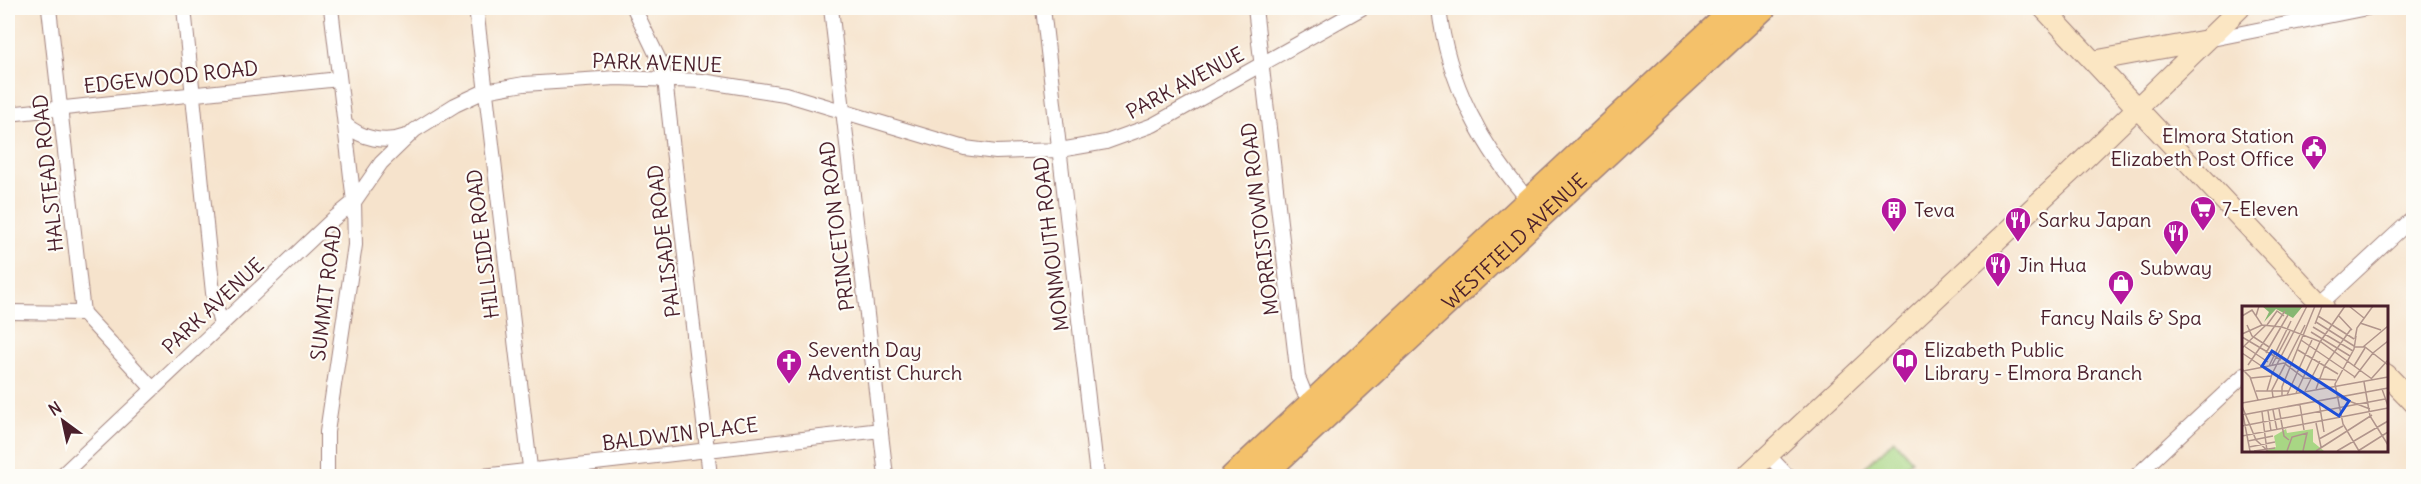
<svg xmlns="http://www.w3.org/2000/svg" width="2421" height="484" font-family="Delius,sans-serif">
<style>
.green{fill:#a8d684;stroke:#797a58;stroke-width:1.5}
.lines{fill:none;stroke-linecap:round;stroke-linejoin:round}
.street-casing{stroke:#a0817c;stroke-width:16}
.secondary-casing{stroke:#a0817c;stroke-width:22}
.primary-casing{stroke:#a0817c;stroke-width:25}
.street{stroke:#fff;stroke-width:14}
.secondary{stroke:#fbe6c3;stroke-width:20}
.primary{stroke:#f4c16a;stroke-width:22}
.labels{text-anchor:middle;stroke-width:4.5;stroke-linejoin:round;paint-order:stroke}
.street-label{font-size:20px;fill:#4a1f2b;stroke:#fdfcf7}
.poi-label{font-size:20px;fill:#4a1f2b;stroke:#fdfcf7;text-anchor:start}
.inset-road{fill:none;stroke:#b1958c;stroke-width:1.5}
.view{fill:#1d4ed8;fill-opacity:0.15;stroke:#1d4ed8;stroke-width:3}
.inset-edge{fill:none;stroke:#4a1f2b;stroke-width:3}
</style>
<rect width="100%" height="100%" fill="#fdfcf7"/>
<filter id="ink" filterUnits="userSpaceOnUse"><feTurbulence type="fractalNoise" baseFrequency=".0167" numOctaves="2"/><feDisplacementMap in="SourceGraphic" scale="12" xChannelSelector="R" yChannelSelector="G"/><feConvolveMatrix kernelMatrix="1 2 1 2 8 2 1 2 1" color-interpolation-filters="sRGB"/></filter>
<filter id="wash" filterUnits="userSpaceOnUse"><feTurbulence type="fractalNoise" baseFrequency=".008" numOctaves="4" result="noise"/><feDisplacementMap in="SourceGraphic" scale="24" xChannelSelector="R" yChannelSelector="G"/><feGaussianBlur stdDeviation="1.35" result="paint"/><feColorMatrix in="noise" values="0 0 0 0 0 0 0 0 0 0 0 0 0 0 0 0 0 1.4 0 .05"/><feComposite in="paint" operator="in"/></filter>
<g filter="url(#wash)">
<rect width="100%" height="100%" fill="#f6e3cc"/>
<!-- green -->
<path class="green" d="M 1894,440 L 1912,460 L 1894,476 L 1855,476 Z"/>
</g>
<g filter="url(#ink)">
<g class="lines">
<!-- street casing -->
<g class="street-casing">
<path id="street" d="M 49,8 L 83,313 L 153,389
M 184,8 L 213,293 L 221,325
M 476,8 L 531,476
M 634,8 L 661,64 L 665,79 L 710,476
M 831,8 L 886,476
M 1043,8 L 1097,476
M 1255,8 L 1298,377 L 1304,392 L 1318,406
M 1439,8 C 1447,82 1483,150 1533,205
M 2207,40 L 2367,8
M 8,114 L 339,79
M 345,124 C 362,139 385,144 406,136
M 2317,307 L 2414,217
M 8,312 L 83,313
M 1768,455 L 1788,476
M 61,476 L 332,220 L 354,202 L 381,163 L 415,130 L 455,105 L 485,91 L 524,84 L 617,78 L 702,81 L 785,94 L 965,148 L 996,152 L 1060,150 L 1106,142 L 1153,125 L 1362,8
M 327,476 L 327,432 L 355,245 L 354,202 L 331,8
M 483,476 L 881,430
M 2136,476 L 2244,375"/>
</g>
<!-- secondary casing -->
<g class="secondary-casing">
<path id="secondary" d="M 2043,8 L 2324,307
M 2093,61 L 2207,40
M 2386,374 L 2414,403
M 1746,476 L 2070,173 L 2240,8"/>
</g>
<!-- primary casing -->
<g class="primary-casing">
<g id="primary">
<path d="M 1232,476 L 1734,8"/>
<path id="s1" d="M 1263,476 L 1765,8"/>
</g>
</g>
<!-- street -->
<use href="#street" class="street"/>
<!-- secondary -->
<use href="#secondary" class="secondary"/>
<!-- primary -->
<use href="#primary" class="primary"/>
</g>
</g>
<!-- icons -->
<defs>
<g id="civic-pin" transform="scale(1.35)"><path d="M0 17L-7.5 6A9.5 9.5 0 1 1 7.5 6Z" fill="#b5179e" stroke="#fdfcf7"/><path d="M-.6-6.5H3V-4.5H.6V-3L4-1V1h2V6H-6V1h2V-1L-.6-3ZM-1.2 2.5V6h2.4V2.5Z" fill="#fff"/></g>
<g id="supermarket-pin" transform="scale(1.35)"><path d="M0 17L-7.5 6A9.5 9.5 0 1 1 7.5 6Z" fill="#b5179e" stroke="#fdfcf7"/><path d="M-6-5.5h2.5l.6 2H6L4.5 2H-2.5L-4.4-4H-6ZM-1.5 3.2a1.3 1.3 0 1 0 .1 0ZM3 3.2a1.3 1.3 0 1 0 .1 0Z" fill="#fff"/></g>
<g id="building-pin" transform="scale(1.35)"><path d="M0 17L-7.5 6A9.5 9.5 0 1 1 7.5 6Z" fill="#b5179e" stroke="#fdfcf7"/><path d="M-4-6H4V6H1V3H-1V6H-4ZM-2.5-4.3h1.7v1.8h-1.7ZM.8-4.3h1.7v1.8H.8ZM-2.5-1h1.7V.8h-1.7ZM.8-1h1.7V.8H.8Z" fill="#fff"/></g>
<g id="restaurant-pin" transform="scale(1.35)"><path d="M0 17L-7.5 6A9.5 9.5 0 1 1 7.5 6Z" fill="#b5179e" stroke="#fdfcf7"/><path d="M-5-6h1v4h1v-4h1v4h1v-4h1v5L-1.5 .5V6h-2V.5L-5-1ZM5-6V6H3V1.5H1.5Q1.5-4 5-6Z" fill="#fff"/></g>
<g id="shop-pin" transform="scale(1.35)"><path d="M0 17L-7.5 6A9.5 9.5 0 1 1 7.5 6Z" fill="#b5179e" stroke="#fdfcf7"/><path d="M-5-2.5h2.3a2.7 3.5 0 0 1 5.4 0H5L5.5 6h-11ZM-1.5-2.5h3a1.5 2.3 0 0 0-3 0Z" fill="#fff"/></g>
<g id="library-pin" transform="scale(1.35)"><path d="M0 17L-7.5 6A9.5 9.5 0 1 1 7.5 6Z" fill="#b5179e" stroke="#fdfcf7"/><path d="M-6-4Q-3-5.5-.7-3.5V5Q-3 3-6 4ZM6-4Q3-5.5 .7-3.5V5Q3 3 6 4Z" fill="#fff"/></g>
<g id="church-pin" transform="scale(1.35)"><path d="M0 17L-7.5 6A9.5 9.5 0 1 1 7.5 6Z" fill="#b5179e" stroke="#fdfcf7"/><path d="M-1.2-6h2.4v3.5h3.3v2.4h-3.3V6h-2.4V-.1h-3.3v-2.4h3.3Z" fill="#fff"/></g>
</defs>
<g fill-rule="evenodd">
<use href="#civic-pin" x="2314" y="148"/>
<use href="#supermarket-pin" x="2203" y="209"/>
<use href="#building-pin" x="1894" y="210"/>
<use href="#restaurant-pin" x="2018" y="220"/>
<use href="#restaurant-pin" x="2176" y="233"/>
<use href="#restaurant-pin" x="1998" y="265"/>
<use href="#shop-pin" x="2121" y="283"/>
<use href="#library-pin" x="1905" y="361"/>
<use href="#church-pin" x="789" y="362"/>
</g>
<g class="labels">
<!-- street labels -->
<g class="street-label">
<text transform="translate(657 63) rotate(2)" y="7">PARK AVENUE</text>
<text transform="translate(171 77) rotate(-6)" y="7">EDGEWOOD ROAD</text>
<text transform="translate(1185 83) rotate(-28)" y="7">PARK AVENUE</text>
<text transform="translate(48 173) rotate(-96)" y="7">HALSTEAD ROAD</text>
<text transform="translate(1260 219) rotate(-97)" y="7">MORRISTOWN ROAD</text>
<text transform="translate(837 226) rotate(-97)" y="7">PRINCETON ROAD</text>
<text transform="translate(664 241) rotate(-97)" y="7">PALISADE ROAD</text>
<text dy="7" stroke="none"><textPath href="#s1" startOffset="344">WESTFIELD AVENUE</textPath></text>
<text transform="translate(483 244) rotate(-97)" y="7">HILLSIDE ROAD</text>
<text transform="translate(1051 244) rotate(-97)" y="7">MONMOUTH ROAD</text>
<text transform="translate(326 293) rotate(-83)" y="7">SUMMIT ROAD</text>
<text transform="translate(213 306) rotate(-43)" y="7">PARK AVENUE</text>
<text transform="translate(680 434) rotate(-7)" y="7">BALDWIN PLACE</text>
</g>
<!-- poi labels -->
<g class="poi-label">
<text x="2294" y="143" text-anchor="end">Elmora Station<tspan x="2294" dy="23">Elizabeth Post Office</tspan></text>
<text x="2222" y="216">7-Eleven</text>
<text x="1914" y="217">Teva</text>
<text x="2038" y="227">Sarku Japan</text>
<text x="2018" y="272">Jin Hua</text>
<text x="2176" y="275" text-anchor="middle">Subway</text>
<text x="2121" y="325" text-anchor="middle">Fancy Nails &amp; Spa</text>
<text x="808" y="357">Seventh Day<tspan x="808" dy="23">Adventist Church</tspan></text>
<text x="1924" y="357">Elizabeth Public<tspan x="1924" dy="23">Library - Elmora Branch</tspan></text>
</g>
</g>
<!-- overview -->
<g transform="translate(2242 306)">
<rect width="146" height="146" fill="#f6e3cc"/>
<path d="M 44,123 L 45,127 L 71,123 L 71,136 L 82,145 L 23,145 L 34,141 L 32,130 Z" fill="#a8d684"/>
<path d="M 20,0 L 61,0 L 51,12 L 34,3 L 22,16 L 27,6 Z" fill="#86b772"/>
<path class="inset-road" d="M 17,0 L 14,10 L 20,19M 107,0 L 122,12M 96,9 L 110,24M 0,10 L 10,4 L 14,10M 76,10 L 112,33M 74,16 L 112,40M 118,17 L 139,24M 73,18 L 80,0M 5,19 L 10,30 L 27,41M 25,19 L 35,5 L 42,10M 71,21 L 111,45M 69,26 L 108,50M 0,28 L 20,19 L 40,21 L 79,36 L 130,73M 114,30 L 112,43 L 93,78 L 101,118 L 117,145M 0,31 L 39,54M 113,33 L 115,22 L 131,0M 59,34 L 113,71M 2,40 L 26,56M 112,41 L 123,41 L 146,59M 121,41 L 146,20M 0,42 L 24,19M 56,44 L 96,68M 0,47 L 21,61M 24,47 L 46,9M 6,59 L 43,5M 30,59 L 48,25M 27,60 L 49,15M 112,60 L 123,42M 0,63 L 8,71 L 16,94M 1,65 L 42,57 L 62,72 L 94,74M 9,72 L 29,70M 112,72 L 131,47 L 146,35M 129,73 L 146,54M 122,76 L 128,110 L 146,139M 74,83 L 83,59 L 109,23M 140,83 L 146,100M 14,85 L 47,85M 25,85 L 30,68 L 65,0M 63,85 L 78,55M 54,87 L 78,36 L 103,0M 45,89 L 70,34M 40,90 L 40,81 L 73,0M 31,91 L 30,84 L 63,19M 99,92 L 128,103M 77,96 L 82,126M 0,97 L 146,71M 58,99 L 62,124M 0,100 L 14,134 L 26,145M 37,103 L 42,130 L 47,134M 31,104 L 35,124M 26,105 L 29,125M 20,106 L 25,145M 0,109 L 146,82M 1,109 L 8,145M 74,117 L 79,141M 0,120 L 143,93M 0,130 L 146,102M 77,133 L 101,120M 6,135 L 31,130M 7,141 L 33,136M 12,145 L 33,142M 45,145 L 50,131 L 65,127 L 61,145M 74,145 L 130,109M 95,145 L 146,115M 116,145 L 146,126"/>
<path class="view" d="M 30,45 L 107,95 L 97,110 L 20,60 Z"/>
<rect width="146" height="146" class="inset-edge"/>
</g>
<!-- margin -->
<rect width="2421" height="484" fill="none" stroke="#fdfcf7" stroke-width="30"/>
<!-- north arrow -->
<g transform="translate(63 421) rotate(327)" stroke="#fdfcf7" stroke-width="4.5" paint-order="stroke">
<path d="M0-4.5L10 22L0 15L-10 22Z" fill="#4a1f2b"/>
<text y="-9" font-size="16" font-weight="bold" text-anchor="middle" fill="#4a1f2b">N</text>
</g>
</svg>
